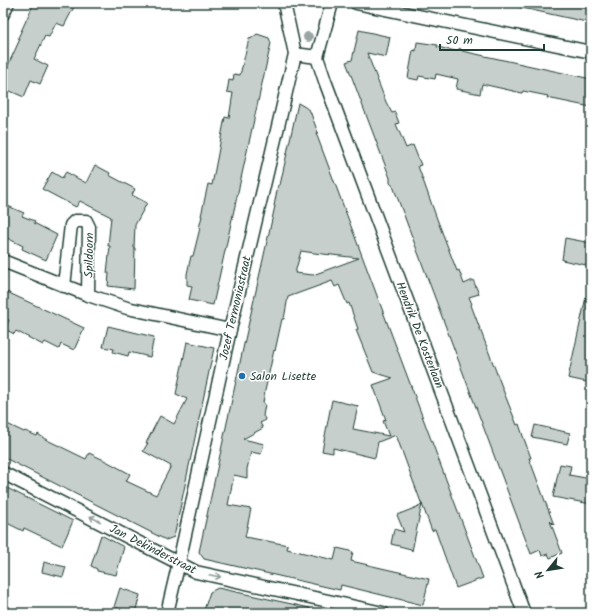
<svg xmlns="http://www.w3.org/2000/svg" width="594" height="616" font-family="Kalam,sans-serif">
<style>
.building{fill:#c7cfcc;stroke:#1f3d34;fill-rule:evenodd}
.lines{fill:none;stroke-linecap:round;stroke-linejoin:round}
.street-casing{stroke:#1f3d34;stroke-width:15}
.street{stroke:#fff;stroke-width:12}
.tree{fill:#99a6a3}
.oneway{stroke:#8f9e9a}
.poi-dot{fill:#1f6fb2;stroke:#fff;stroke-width:1.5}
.labels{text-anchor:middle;stroke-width:3;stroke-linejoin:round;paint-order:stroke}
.street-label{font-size:12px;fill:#1f3d34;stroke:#fff}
.poi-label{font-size:12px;fill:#1f3d34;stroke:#fff;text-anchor:start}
</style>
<rect width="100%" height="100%" fill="#fff"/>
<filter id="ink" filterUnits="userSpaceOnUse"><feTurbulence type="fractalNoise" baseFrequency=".025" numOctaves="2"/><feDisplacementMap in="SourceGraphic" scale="8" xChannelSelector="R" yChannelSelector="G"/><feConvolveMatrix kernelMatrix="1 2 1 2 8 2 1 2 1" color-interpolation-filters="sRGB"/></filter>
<g filter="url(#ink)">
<!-- building -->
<path class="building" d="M 34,3 L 76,3 L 64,26 L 56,23 L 49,37 L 45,36 L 34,59 L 48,66 L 40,84 L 31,80 L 24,97 L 3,88 L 3,76 L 20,39 L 18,38 Z
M 518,3 L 591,3 L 591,23 L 518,7 Z
M 359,30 L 390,37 L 386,57 L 367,53 L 386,102 L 392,113 L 395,112 L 399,123 L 396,124 L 406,148 L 413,145 L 421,165 L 418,166 L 437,219 L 457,271 L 459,270 L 464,284 L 473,280 L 479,294 L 469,297 L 472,304 L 471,305 L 505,395 L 517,425 L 519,424 L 523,436 L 531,458 L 529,458 L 554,525 L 550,521 L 562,553 L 550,558 L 548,554 L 542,556 L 540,550 L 531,554 L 393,186 L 390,183 L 390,178 L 351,75 L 346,62 L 352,60 Z
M 257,34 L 269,38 L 271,43 L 213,305 L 189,300 L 192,286 L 187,285 L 187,274 L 191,256 L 193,256 L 200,228 L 199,228 L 202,216 L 201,216 L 208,184 L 212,185 L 225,117 L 229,118 L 233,93 L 227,92 L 229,80 L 233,81 L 234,74 L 240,75 L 249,39 L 252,38 Z
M 417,42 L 438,45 L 437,47 L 456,51 L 460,48 L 462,51 L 591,79 L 591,107 L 547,98 L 548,96 L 523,91 L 522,93 L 482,84 L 480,94 L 456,89 L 458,79 L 436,74 L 435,79 L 419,76 L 418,80 L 408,78 L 413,50 L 416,51 Z
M 298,103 L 305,107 L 310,111 L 318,133 L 316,133 L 483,578 L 456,588 L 435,529 L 432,531 L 422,504 L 412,551 L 411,549 L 391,544 L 394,529 L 404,532 L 397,515 L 422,505 L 396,435 L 378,442 L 375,458 L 333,448 L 333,453 L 322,451 L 332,400 L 358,406 L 353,429 L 389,436 L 383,421 L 386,420 L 373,385 L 393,378 L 373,372 L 356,330 L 358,329 L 349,303 L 347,304 L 339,285 L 335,287 L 332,281 L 288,297 L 284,319 L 282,319 L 275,351 L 274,350 L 265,391 L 263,403 L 265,404 L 263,416 L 266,420 L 260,423 L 263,428 L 243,439 L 264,444 L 261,454 L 251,452 L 247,469 L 247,478 L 234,475 L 228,505 L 251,509 L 245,537 L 288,545 L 287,549 L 334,560 L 337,548 L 346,550 L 353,552 L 351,561 L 429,579 L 423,605 L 341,585 L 340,590 L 204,559 L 199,552 L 244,344 L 275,206 L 274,206 L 278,185 L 280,185 ZM 301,251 L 314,253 L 359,258 L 313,275 L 295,273 Z
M 95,165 L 110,173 L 109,175 L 135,189 L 132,195 L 147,203 L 135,225 L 134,248 L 135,248 L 134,289 L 108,286 L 109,273 L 107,273 L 110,246 L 108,246 L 111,217 L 80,201 L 76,207 L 42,189 L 52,172 L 62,178 L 66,172 L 86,183 Z
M 3,204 L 24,213 L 22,216 L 35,221 L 34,223 L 57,235 L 46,260 L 22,249 L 23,246 L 3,236 Z
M 565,238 L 591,243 L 591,266 L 562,260 Z
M 7,292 L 84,328 L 74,350 L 61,344 L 59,349 L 45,342 L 43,345 L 16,331 L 14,334 L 5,329 L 9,320 L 3,318 L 3,299 Z
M 586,297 L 591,297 L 591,383 L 568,378 Z
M 108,326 L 154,337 L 150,357 L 129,352 L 128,356 L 113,352 L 114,349 L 103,347 Z
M 187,342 L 214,348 L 174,537 L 166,540 L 3,457 L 3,422 L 24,432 L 25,431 L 37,436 L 38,434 L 45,439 L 86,459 L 89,453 L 106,461 L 130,474 L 126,481 L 156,495 L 171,466 L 143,451 L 148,443 L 146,443 L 160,416 L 174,424 L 187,399 L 176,394 Z
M 535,425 L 570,433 L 567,444 L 532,437 Z
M 560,464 L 571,466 L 569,475 L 591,479 L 591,504 L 553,497 Z
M 3,486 L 73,521 L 62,546 L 24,528 L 23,531 L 3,521 Z
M 101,535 L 124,547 L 116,575 L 97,571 L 97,569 L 91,566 Z
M 44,562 L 66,567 L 63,577 L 42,572 Z
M 120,588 L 140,595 L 135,613 L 114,607 Z
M 218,588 L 310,608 L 309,613 L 203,613 L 210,592 Z"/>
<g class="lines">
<!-- street casing -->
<g class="street-casing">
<path id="street" d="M 284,3 L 295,54 L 317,57
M 332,3 L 317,57 L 325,81 L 524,613
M 356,3 L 591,52
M 3,14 L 8,3
M 3,261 L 88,295 L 127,308 L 230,330
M 64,286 L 71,225 L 75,221 L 86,221 L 89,227 L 88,295
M 3,473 L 196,572 L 383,613
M 167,613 L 179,562 L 230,330 L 295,54"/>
</g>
<!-- street -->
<use href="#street" class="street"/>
</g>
<!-- trees -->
<circle class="tree" cx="308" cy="37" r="5"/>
<!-- one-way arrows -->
<defs><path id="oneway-shaft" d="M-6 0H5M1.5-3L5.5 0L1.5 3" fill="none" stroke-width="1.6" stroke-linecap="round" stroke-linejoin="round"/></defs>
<g class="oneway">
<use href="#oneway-shaft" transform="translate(95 519) rotate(-153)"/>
<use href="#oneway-shaft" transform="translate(215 576) rotate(12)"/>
</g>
</g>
<!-- markers -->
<circle class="poi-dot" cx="242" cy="376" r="4"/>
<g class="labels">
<!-- street labels -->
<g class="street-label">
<text transform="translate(89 255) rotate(-89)" y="4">Spildoorn</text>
<text transform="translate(235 308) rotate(-77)" y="4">Jozef Termoniastraat</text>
<text transform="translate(420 335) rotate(69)" y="4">Hendrik De Kosterlaan</text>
<text transform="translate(153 549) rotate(27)" y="4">Jan Dekinderstraat</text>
</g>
<!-- poi labels -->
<g class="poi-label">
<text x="250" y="380">Salon Lisette</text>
</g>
</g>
<!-- margin -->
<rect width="594" height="616" fill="none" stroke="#fff" stroke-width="16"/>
<rect x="8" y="8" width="578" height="600" fill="none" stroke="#1f3d34" stroke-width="1.5" filter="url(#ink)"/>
<!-- north arrow -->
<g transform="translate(548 570) rotate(240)" stroke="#ffffff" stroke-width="3" paint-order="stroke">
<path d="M0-3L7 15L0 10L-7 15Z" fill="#1f3d34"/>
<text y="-6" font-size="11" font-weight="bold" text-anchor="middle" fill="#1f3d34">N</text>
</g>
<!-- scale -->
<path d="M440 44v6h104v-6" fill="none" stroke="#1f3d34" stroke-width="2"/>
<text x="446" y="44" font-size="12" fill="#1f3d34" stroke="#ffffff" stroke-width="3" paint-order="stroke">50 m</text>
</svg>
